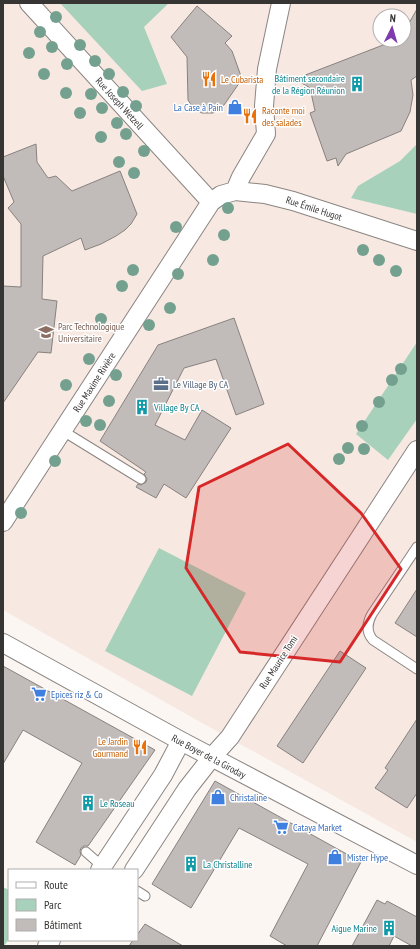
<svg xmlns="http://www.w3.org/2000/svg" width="420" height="949" font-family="'PT Sans Narrow',sans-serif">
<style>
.built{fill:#f7e9e2;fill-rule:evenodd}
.green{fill:#a8d1bb}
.building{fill:#c1bbb9;stroke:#88827f}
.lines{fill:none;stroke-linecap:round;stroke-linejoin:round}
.lane-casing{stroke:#8b8582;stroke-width:11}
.street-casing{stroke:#8b8582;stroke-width:20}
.lane{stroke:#fff;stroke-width:9}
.street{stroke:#fff;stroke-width:18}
.tree{fill:#74a18f}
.marked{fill:#d62828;fill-opacity:0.2;stroke:#d62828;stroke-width:3;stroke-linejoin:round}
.labels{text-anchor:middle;stroke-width:3;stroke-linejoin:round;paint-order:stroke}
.culture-label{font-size:10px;fill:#0d838f;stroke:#fff;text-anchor:start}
.food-label{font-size:10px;fill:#c56008;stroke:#fff;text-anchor:start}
.street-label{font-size:10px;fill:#373534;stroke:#fff}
.shop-label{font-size:10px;fill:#366cbe;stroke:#fff;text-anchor:start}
.education-label{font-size:10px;fill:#785e54;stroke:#fff;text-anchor:start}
.service-label{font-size:10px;fill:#4e5e75;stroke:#fff;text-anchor:start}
</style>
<rect width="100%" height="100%" fill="#fcf6f3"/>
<!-- built -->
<path class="built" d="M 3,3 L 417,3 L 417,842 L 193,718 L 3,610 ZM 380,16 L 404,16 L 404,40 L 380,40 Z"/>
<!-- green -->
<path class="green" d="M 60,3 L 169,3 L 144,27 L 167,84 L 142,91 Z
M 417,144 L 417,214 L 351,198 L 358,186 L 400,161 Z
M 417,342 L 417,419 L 388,460 L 356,434 Z
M 159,548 L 246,593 L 192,696 L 105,651 Z
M 3,887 L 9,890 L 9,939 L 4,946 L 3,946 Z"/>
<!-- building -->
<path class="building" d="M 197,6 L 232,36 L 225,43 L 232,51 L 242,79 L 224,105 L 213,113 L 202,113 L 193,108 L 188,100 L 187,57 L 171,37 Z
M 417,9 L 417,76 L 411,80 L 413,95 L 410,112 L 401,131 L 346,154 L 338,166 L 336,158 L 327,161 L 310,113 L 315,111 L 310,88 L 295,79 L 396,40 L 404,40 L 404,32 Z
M 36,144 L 37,162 L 48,178 L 56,176 L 72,191 L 120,171 L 137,214 L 131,224 L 125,230 L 116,236 L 101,244 L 85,250 L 81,238 L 43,256 L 42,299 L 57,301 L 51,353 L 38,352 L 3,403 L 3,286 L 21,287 L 21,224 L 8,208 L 14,202 L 3,176 L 3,157 Z
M 234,318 L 264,404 L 236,415 L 216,359 L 184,368 L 155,425 L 185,440 L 202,410 L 231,428 L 186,498 L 164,484 L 156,498 L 136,487 L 138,484 L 141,485 L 146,482 L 147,479 L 144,474 L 146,472 L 100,441 L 158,345 Z
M 417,589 L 417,637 L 395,623 Z
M 340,651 L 366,668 L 303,763 L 277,746 Z
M 3,666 L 155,750 L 88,846 L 84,846 L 81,848 L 80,851 L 81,855 L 75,865 L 36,842 L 82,763 L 23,730 L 3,764 Z
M 417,719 L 417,793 L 407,808 L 375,788 L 388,770 L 385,768 Z
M 215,781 L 361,862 L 317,946 L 287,946 L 270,936 L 308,864 L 239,828 L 191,908 L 152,884 Z
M 377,900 L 385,904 L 387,901 L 417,917 L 417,946 L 412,946 L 394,936 L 389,946 L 352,946 Z
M 145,924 L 183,946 L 129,946 L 133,940 L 137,940 L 137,935 Z"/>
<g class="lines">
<!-- lane casing -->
<g class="lane-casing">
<path id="lane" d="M 63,431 L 141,479
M 417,547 L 372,614 C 367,623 366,632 373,640 L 417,669
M 86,852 L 103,867
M 137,891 L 145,896"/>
</g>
<!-- street casing -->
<g class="street-casing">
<path id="street" d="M 29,3 L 211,202
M 235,191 L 241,177 L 266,134 L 264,106 L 267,69 L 281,3
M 3,522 L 211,202 L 221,195 L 235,191 L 265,194 L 293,201 L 417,241
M 3,643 L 181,741 L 417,865
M 100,870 L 163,775 L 181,741
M 134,870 L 187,789 L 212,757 L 230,737 L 417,450
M 47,946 L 51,940"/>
</g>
<!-- lane -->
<use href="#lane" class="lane"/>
<!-- street -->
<use href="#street" class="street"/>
</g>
<!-- trees -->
<g class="tree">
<circle cx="56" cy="17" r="6"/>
<circle cx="40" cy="32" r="6"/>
<circle cx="80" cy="45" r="6"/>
<circle cx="52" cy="47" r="6"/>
<circle cx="29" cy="53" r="6"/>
<circle cx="95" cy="61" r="6"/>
<circle cx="67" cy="64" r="6"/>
<circle cx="44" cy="74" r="6"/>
<circle cx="109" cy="74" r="6"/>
<circle cx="123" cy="92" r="6"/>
<circle cx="66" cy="93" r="6"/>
<circle cx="91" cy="94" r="6"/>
<circle cx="136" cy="106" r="6"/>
<circle cx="102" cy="108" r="6"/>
<circle cx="80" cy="113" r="6"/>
<circle cx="117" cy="123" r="6"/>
<circle cx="126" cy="134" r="6"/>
<circle cx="101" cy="137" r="6"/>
<circle cx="144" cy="151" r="6"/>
<circle cx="119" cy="162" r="6"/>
<circle cx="134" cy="173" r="6"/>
<circle cx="228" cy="208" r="6"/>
<circle cx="176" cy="227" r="6"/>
<circle cx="224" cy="235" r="6"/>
<circle cx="363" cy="250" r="6"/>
<circle cx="213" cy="260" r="6"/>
<circle cx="379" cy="260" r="6"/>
<circle cx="133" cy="270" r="6"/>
<circle cx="396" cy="271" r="6"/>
<circle cx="178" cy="274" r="6"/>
<circle cx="122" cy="286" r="6"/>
<circle cx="170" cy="308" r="6"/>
<circle cx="101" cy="319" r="6"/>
<circle cx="149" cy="325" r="6"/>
<circle cx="89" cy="359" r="6"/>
<circle cx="401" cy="369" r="6"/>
<circle cx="116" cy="375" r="6"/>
<circle cx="392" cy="380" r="6"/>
<circle cx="66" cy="385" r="6"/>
<circle cx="109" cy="401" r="6"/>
<circle cx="379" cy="402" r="6"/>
<circle cx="86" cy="421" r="6"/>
<circle cx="100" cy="425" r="6"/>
<circle cx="362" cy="426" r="6"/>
<circle cx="348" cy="448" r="6"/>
<circle cx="364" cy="449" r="6"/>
<circle cx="339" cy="459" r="6"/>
<circle cx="55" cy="461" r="6"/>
<circle cx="21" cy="513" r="6"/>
</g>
<!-- marked area -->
<path class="marked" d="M 288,444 L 361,513 L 401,569 L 340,662 L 240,652 L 186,568 L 199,487 Z"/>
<!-- icons -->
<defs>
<g id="restaurant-bare" transform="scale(1.2)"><path d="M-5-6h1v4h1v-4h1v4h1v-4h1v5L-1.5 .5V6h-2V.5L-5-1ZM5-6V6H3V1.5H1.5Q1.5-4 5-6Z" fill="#e8710a" stroke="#fff" stroke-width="2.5" paint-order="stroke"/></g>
<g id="building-bare" transform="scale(1.2)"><path d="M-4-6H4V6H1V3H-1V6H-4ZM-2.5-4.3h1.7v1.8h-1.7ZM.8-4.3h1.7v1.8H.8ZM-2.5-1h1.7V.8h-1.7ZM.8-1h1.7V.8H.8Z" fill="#0f9aa8" stroke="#fff" stroke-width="2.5" paint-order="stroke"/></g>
<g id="shop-bare" transform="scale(1.2)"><path d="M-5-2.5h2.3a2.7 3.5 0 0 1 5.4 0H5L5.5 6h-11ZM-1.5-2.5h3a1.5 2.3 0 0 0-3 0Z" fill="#3f7fe0" stroke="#fff" stroke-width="2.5" paint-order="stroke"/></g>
<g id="university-bare" transform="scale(1.2)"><path d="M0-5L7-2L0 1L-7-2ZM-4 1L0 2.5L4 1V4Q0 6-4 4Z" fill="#8d6e63" stroke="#fff" stroke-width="2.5" paint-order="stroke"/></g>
<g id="office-bare" transform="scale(1.2)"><path d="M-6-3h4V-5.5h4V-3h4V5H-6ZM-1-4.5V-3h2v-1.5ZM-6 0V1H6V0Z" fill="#5c6f8a" stroke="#fff" stroke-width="2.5" paint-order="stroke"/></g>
<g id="supermarket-bare" transform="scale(1.2)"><path d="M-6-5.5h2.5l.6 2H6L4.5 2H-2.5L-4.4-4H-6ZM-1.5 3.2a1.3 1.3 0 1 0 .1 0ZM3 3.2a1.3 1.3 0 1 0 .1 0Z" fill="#3f7fe0" stroke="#fff" stroke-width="2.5" paint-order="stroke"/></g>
</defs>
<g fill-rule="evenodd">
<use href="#restaurant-bare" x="209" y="79"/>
<use href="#building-bare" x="357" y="84"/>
<use href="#shop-bare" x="235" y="107"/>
<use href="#restaurant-bare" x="250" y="116"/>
<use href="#university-bare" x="46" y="332"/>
<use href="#office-bare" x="161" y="384"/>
<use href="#building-bare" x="142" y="407"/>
<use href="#supermarket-bare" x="39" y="694"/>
<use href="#restaurant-bare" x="140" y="747"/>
<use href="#shop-bare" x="218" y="797"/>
<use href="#building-bare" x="88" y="803"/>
<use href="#supermarket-bare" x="281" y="827"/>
<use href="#shop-bare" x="335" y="857"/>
<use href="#building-bare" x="191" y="864"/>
<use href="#building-bare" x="389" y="928"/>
</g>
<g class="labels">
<!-- culture labels -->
<g class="culture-label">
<text x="345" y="82" text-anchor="end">Bâtiment secondaire<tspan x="345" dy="12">de la Région Réunion</tspan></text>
<text x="154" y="411">Village By CA</text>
<text x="100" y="807">Le Roseau</text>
<text x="203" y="868">La Christalline</text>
<text x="377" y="932" text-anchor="end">Aigue Marine</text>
</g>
<!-- food labels -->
<g class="food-label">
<text x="221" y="83">Le Cubarista</text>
<text x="262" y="114">Raconte moi<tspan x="262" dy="12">des salades</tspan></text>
<text x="128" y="745" text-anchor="end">Le Jardin<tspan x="128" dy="12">Gourmand</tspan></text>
</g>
<!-- street labels -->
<g class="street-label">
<text transform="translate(120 103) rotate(48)" y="4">Rue Joseph Wetzell</text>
<text transform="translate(314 208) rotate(18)" y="4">Rue Émile Hugot</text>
<text transform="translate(94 382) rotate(-57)" y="4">Rue Maxime Rivière</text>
<text transform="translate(278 662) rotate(-57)" y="4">Rue Maurice Tomi</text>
<text transform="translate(209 756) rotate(28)" y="4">Rue Boyer de la Giroday</text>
</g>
<!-- shop labels -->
<g class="shop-label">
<text x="223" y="111" text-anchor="end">La Case à Pain</text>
<text x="51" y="698">Epices riz &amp; Co</text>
<text x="230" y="801">Christaline</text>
<text x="293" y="831">Cataya Market</text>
<text x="347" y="861">Mister Hype</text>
</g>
<!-- education labels -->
<g class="education-label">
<text x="58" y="330">Parc Technologique<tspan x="58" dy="12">Universitaire</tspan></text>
</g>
<!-- service labels -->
<g class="service-label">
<text x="173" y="388">Le Village By CA</text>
</g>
</g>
<!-- border -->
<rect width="420" height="949" fill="none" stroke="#373534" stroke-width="8"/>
<!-- legend -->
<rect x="8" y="869" width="130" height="72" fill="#ffffff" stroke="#afaeae"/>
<rect x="16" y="882" width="20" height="6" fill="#ffffff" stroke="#afaeae"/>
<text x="44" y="889" font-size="12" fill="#373534">Route</text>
<rect x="16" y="899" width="20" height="12" fill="#a8d1bb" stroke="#afaeae"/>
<text x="44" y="909" font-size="12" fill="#373534">Parc</text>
<rect x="16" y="919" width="20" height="12" fill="#c1bbb9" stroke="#afaeae"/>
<text x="44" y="929" font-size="12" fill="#373534">Bâtiment</text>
<!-- north arrow -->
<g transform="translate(392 28) rotate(5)"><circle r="19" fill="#ffffff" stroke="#afaeae"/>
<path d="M0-3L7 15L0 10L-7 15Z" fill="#7f3aae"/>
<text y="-6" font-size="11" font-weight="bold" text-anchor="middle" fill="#373534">N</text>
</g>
</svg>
